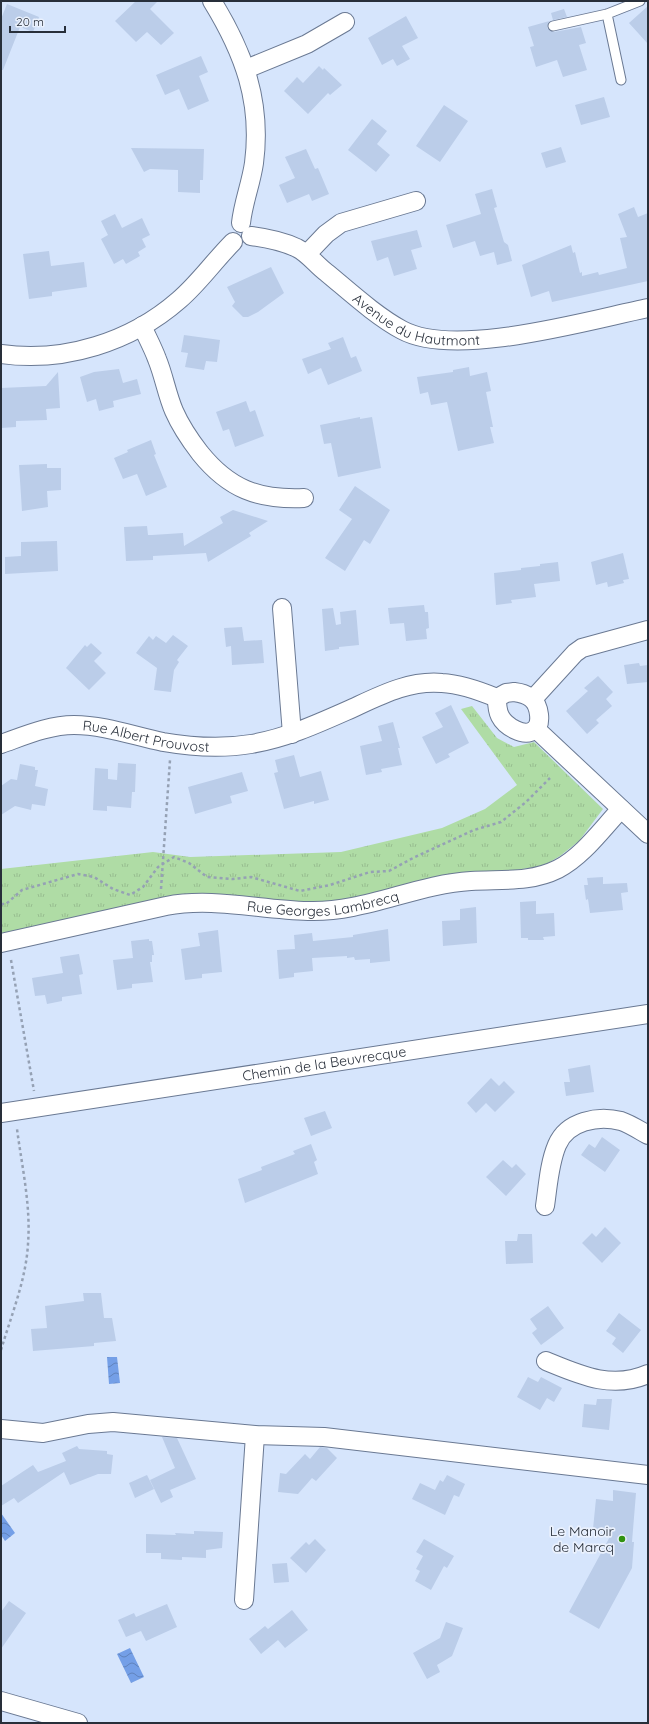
<svg xmlns="http://www.w3.org/2000/svg" width="649" height="1724" font-family="Quicksand,sans-serif">
<style>
.grass{fill:url(#grass-tufts)}
.water{fill:url(#water-waves)}
.building{fill:#bbcde9}
.lines{fill:none;stroke-linecap:round;stroke-linejoin:round}
.service-casing{stroke:#6a7993;stroke-width:11}
.minor-casing{stroke:#6a7993;stroke-width:20}
.path{stroke:#95a1b4;stroke-width:2.5;stroke-dasharray:3 3;stroke-linecap:butt}
.service{stroke:#fff;stroke-width:9}
.minor{stroke:#fff;stroke-width:18}
.poi-dot{fill:#319211;stroke:#eaf1fd;stroke-width:1.5}
.labels{text-anchor:middle;stroke-width:3.5;stroke-linejoin:round;paint-order:stroke}
.street-label{font-size:14px;fill:#282f3a;stroke:#eaf1fd}
.poi-label{font-size:14px;fill:#282f3a;stroke:#eaf1fd;text-anchor:end}
</style>
<defs>
<pattern id="grass-tufts" width="24" height="20" patternUnits="userSpaceOnUse"><rect width="24" height="20" fill="#afdca5"/><path d="M3 7l-1-3M5 7V3M7 7l1-3M15 17l-1-3M17 17v-4M19 17l1-3" fill="none" stroke="#97bd8f"/></pattern>
<pattern id="water-waves" width="16" height="10" patternUnits="userSpaceOnUse"><rect width="16" height="10" fill="#749fe7"/><path d="M0 5q4-4 8 0t8 0" fill="none" stroke="#5f82bc"/></pattern>
</defs>
<rect width="100%" height="100%" fill="#d6e5fc"/>
<!-- grass -->
<path class="grass" d="M 472,706 L 497,738 L 514,747 L 534,742 L 603,809 L 579,841 L 560,856 L 543,866 L 516,870 L 444,875 L 350,899 L 321,903 L 282,901 L 212,894 L 171,896 L 16,932 L 1,933 L 1,869 L 153,852 L 190,857 L 341,852 L 442,828 L 485,809 L 517,785 L 461,709 Z"/>
<!-- water -->
<path class="water" d="M 107,1357 L 117,1357 L 120,1383 L 109,1384 Z
M 1,1513 L 15,1533 L 5,1541 L 1,1535 Z
M 130,1648 L 144,1677 L 131,1683 L 117,1654 Z"/>
<!-- building -->
<path class="building" d="M 136,1 L 158,1 L 150,9 L 174,33 L 161,45 L 147,32 L 136,42 L 115,21 Z
M 7,4 L 39,17 L 33,32 L 20,27 L 3,70 L 1,70 L 1,19 Z
M 648,6 L 648,44 L 629,23 Z
M 564,9 L 567,17 L 549,21 L 547,28 L 554,32 L 581,27 L 586,43 L 579,45 L 587,70 L 563,77 L 557,60 L 536,67 L 530,47 L 534,46 L 528,27 L 553,20 L 551,13 Z
M 406,16 L 418,38 L 402,46 L 410,59 L 397,66 L 393,59 L 382,65 L 368,38 Z
M 201,56 L 208,72 L 199,76 L 209,101 L 188,110 L 179,89 L 165,95 L 156,75 Z
M 319,66 L 323,70 L 324,68 L 342,85 L 330,95 L 328,93 L 308,114 L 284,91 L 297,77 L 303,83 Z
M 604,97 L 610,117 L 581,125 L 575,105 Z
M 444,105 L 468,121 L 440,162 L 416,146 Z
M 372,119 L 387,131 L 377,144 L 390,155 L 376,172 L 348,150 Z
M 561,147 L 566,162 L 546,168 L 541,153 Z
M 131,148 L 204,149 L 203,180 L 200,180 L 200,193 L 178,192 L 178,170 L 150,169 L 144,172 Z
M 306,149 L 315,169 L 318,168 L 329,194 L 312,201 L 309,194 L 287,203 L 279,185 L 295,178 L 285,157 Z
M 492,189 L 497,207 L 494,208 L 504,242 L 508,245 L 512,261 L 497,265 L 494,252 L 480,256 L 475,241 L 453,248 L 446,225 L 481,214 L 475,194 Z
M 634,207 L 638,217 L 648,213 L 648,281 L 552,302 L 549,291 L 531,297 L 522,265 L 571,245 L 573,253 L 575,252 L 580,273 L 582,272 L 582,276 L 598,272 L 599,275 L 627,268 L 620,238 L 627,237 L 618,214 Z
M 115,214 L 122,228 L 142,218 L 150,235 L 142,239 L 146,247 L 138,252 L 140,256 L 126,264 L 123,259 L 114,264 L 101,239 L 108,235 L 101,221 Z
M 417,230 L 422,247 L 411,250 L 417,269 L 394,276 L 388,257 L 377,261 L 371,241 Z
M 49,251 L 51,266 L 84,262 L 87,287 L 52,292 L 52,296 L 29,299 L 23,254 Z
M 271,267 L 284,293 L 258,312 L 248,317 L 243,317 L 232,306 L 235,302 L 227,287 Z
M 184,335 L 220,340 L 217,362 L 206,361 L 204,370 L 185,367 L 188,353 L 181,352 Z
M 343,337 L 351,358 L 356,356 L 362,371 L 328,385 L 321,368 L 308,374 L 302,359 L 331,349 L 328,343 Z
M 469,367 L 470,376 L 487,372 L 491,391 L 486,392 L 493,427 L 490,427 L 494,443 L 458,451 L 447,402 L 431,405 L 428,392 L 420,394 L 417,377 L 453,372 L 453,370 Z
M 119,369 L 123,383 L 137,379 L 141,394 L 113,401 L 114,407 L 99,411 L 96,399 L 87,402 L 80,377 L 94,372 Z
M 58,372 L 60,408 L 46,409 L 47,420 L 16,421 L 16,427 L 1,428 L 1,388 L 46,386 Z
M 246,401 L 250,412 L 255,410 L 264,436 L 235,447 L 229,429 L 223,431 L 216,412 Z
M 360,417 L 360,419 L 372,417 L 381,468 L 338,477 L 331,443 L 324,444 L 320,425 Z
M 151,440 L 156,454 L 154,455 L 167,487 L 146,496 L 137,474 L 123,479 L 114,458 L 128,452 L 127,450 Z
M 47,464 L 47,468 L 61,468 L 61,490 L 47,491 L 48,507 L 22,511 L 19,465 Z
M 355,486 L 390,510 L 370,544 L 364,540 L 345,571 L 325,558 L 352,519 L 339,510 Z
M 233,510 L 268,521 L 249,533 L 251,536 L 208,562 L 206,553 L 153,556 L 153,560 L 126,561 L 124,527 L 147,526 L 148,535 L 152,535 L 183,533 L 184,546 L 223,523 L 220,517 Z
M 57,541 L 58,571 L 5,574 L 5,557 L 21,556 L 21,542 Z
M 623,553 L 629,579 L 623,580 L 624,583 L 608,587 L 607,582 L 596,585 L 591,562 Z
M 558,562 L 560,581 L 534,584 L 536,597 L 511,600 L 512,603 L 496,605 L 494,573 L 521,570 L 521,568 L 540,566 L 540,564 Z
M 424,605 L 425,612 L 428,612 L 429,628 L 426,629 L 427,639 L 406,641 L 404,623 L 390,624 L 388,608 Z
M 333,608 L 336,625 L 341,624 L 340,612 L 356,610 L 359,645 L 339,647 L 339,649 L 325,651 L 322,609 Z
M 242,627 L 244,641 L 262,640 L 264,663 L 232,665 L 231,646 L 226,647 L 224,628 Z
M 173,635 L 188,646 L 177,660 L 179,662 L 174,670 L 171,692 L 154,690 L 157,668 L 136,653 L 149,636 L 153,640 L 156,636 L 166,643 Z
M 91,643 L 102,653 L 94,661 L 106,673 L 89,690 L 66,668 L 85,645 L 87,647 Z
M 639,663 L 640,666 L 648,665 L 648,682 L 627,684 L 624,665 Z
M 598,676 L 613,692 L 606,699 L 612,706 L 596,720 L 599,723 L 587,734 L 566,711 L 588,691 L 584,688 Z
M 451,705 L 469,743 L 448,754 L 450,757 L 436,764 L 422,737 L 443,727 L 435,713 Z
M 393,722 L 400,748 L 398,748 L 402,765 L 381,769 L 382,772 L 366,775 L 360,746 L 382,741 L 378,726 Z
M 294,755 L 300,777 L 321,771 L 329,800 L 314,804 L 314,801 L 284,809 L 274,773 L 278,772 L 275,760 Z
M 118,763 L 136,764 L 135,792 L 132,792 L 131,808 L 107,806 L 107,811 L 93,810 L 95,768 L 108,769 L 108,779 L 117,780 Z
M 20,764 L 35,767 L 35,770 L 38,770 L 35,786 L 48,789 L 45,806 L 32,804 L 31,810 L 15,806 L 1,815 L 1,786 L 11,779 L 17,780 Z
M 242,772 L 248,791 L 230,796 L 232,803 L 195,814 L 188,787 Z
M 603,877 L 603,884 L 627,883 L 628,892 L 621,893 L 623,910 L 590,913 L 588,899 L 586,900 L 584,885 L 588,885 L 587,878 Z
M 536,901 L 536,914 L 554,913 L 555,936 L 543,937 L 544,940 L 528,940 L 528,938 L 521,938 L 520,902 Z
M 476,907 L 477,943 L 443,946 L 442,921 L 460,920 L 460,909 Z
M 388,929 L 390,961 L 370,963 L 370,959 L 355,960 L 354,957 L 347,958 L 347,956 L 312,958 L 313,971 L 294,973 L 294,977 L 279,979 L 277,950 L 295,949 L 294,935 L 312,933 L 313,941 L 353,937 L 353,935 Z
M 218,930 L 222,972 L 202,974 L 202,978 L 185,980 L 181,949 L 200,946 L 198,933 Z
M 149,939 L 149,941 L 152,941 L 154,955 L 152,955 L 152,962 L 150,962 L 153,982 L 132,984 L 132,988 L 117,990 L 113,960 L 133,958 L 131,941 Z
M 79,954 L 83,974 L 79,975 L 82,994 L 62,997 L 62,1001 L 47,1004 L 45,995 L 35,996 L 32,978 L 63,973 L 60,957 Z
M 590,1065 L 594,1092 L 566,1096 L 564,1082 L 570,1082 L 568,1069 Z
M 491,1078 L 499,1086 L 504,1081 L 515,1092 L 495,1112 L 486,1103 L 476,1113 L 467,1103 Z
M 325,1111 L 332,1128 L 311,1136 L 304,1118 Z
M 602,1137 L 620,1150 L 605,1172 L 581,1155 L 589,1144 L 595,1148 Z
M 311,1144 L 317,1160 L 314,1162 L 318,1174 L 245,1203 L 238,1179 L 262,1170 L 261,1167 L 295,1154 L 293,1151 Z
M 503,1160 L 512,1168 L 516,1164 L 526,1174 L 506,1196 L 486,1177 Z
M 605,1227 L 621,1243 L 602,1263 L 582,1243 L 592,1233 L 596,1237 Z
M 518,1234 L 532,1234 L 533,1263 L 506,1264 L 505,1241 L 517,1241 Z
M 83,1293 L 101,1293 L 104,1318 L 112,1318 L 116,1341 L 94,1343 L 94,1346 L 33,1351 L 31,1329 L 47,1328 L 45,1306 L 84,1301 Z
M 548,1306 L 564,1328 L 541,1345 L 532,1333 L 537,1329 L 530,1319 Z
M 619,1313 L 641,1330 L 623,1353 L 612,1344 L 616,1338 L 606,1331 Z
M 528,1377 L 538,1382 L 541,1377 L 562,1388 L 554,1402 L 547,1398 L 540,1410 L 517,1397 Z
M 597,1399 L 612,1399 L 609,1430 L 582,1427 L 584,1404 L 596,1405 Z
M 162,1437 L 177,1438 L 196,1479 L 170,1490 L 173,1497 L 161,1503 L 150,1480 L 175,1468 Z
M 77,1446 L 79,1449 L 107,1451 L 107,1454 L 113,1455 L 111,1474 L 98,1474 L 70,1485 L 64,1472 L 18,1503 L 14,1498 L 1,1506 L 1,1486 L 33,1465 L 38,1472 L 66,1461 L 62,1453 Z
M 320,1447 L 327,1448 L 337,1458 L 316,1481 L 312,1478 L 298,1494 L 278,1492 L 280,1473 L 286,1474 L 305,1454 L 310,1459 Z
M 147,1475 L 154,1489 L 135,1498 L 129,1483 Z
M 447,1475 L 465,1484 L 459,1497 L 454,1495 L 445,1515 L 412,1499 L 420,1483 L 435,1490 L 440,1480 L 443,1482 Z
M 613,1490 L 636,1493 L 632,1542 L 634,1542 L 632,1568 L 599,1629 L 569,1612 L 613,1531 L 593,1529 L 596,1499 L 613,1501 Z
M 194,1531 L 223,1532 L 222,1548 L 206,1550 L 206,1558 L 182,1557 L 182,1560 L 161,1559 L 161,1553 L 146,1553 L 146,1534 L 176,1535 L 175,1533 L 194,1534 Z
M 315,1539 L 326,1550 L 306,1573 L 290,1558 L 306,1542 L 309,1545 Z
M 424,1539 L 454,1556 L 447,1568 L 444,1566 L 431,1590 L 415,1581 L 420,1571 L 416,1569 L 423,1556 L 416,1552 Z
M 287,1563 L 289,1582 L 274,1583 L 272,1564 Z
M 9,1601 L 26,1613 L 1,1649 L 1,1612 Z
M 167,1604 L 177,1627 L 146,1641 L 141,1631 L 126,1637 L 118,1620 L 134,1613 L 136,1617 Z
M 292,1610 L 308,1630 L 285,1648 L 278,1640 L 261,1654 L 249,1639 L 265,1626 L 268,1629 Z
M 446,1622 L 463,1628 L 452,1656 L 437,1665 L 440,1672 L 427,1679 L 413,1653 L 440,1638 Z"/>
<g class="lines">
<!-- service casing -->
<g class="service-casing">
<path id="service" d="M 607,14 L 621,80
M 553,26 L 607,14 L 640,1"/>
</g>
<!-- minor casing -->
<g class="minor-casing">
<g id="minor">
<path d="M 212,1 C 244,53 262,102 254,163 C 251,184 243,203 241,223"/>
<path d="M 246,69 L 307,44 L 345,22"/>
<path id="s1" d="M 251,236 C 267,238 282,241 297,248 C 309,254 316,265 327,273 C 350,292 376,316 402,330 C 455,359 589,320 648,308"/>
<path d="M 307,254 L 326,234 L 341,223 L 416,201"/>
<path d="M 142,326 C 147,337 153,348 157,359 C 164,376 167,395 174,411 C 181,427 190,440 200,453 C 229,489 258,500 304,498"/>
<path d="M 1,354 C 64,363 131,342 179,300 C 199,283 214,261 233,242"/>
<path d="M 282,608 L 292,734"/>
<path d="M 514,692 C 521,693 527,694 532,699 C 539,705 543,724 534,730 C 524,738 505,726 500,716 C 497,710 497,704 497,698 L 506,693 Z"/>
<path d="M 533,699 L 575,653 L 582,648 L 648,630"/>
<path d="M 536,729 L 648,834"/>
<path id="s2" d="M 1,744 C 24,736 49,725 74,725 C 104,725 134,736 163,742 C 192,747 221,749 251,744 C 287,738 319,723 353,708 C 381,695 410,680 442,683 C 461,684 480,691 497,698"/>
<path id="s3" d="M 1,943 L 166,906 C 213,897 260,910 308,911 C 364,913 416,884 471,881 C 501,879 530,883 558,869 C 583,856 602,829 621,809"/>
<path id="s4" d="M 1,1113 L 648,1014"/>
<path d="M 545,1206 C 548,1186 549,1164 557,1145 C 567,1121 598,1115 621,1121 C 630,1124 639,1130 648,1135"/>
<path d="M 546,1361 C 580,1375 612,1390 648,1374"/>
<path d="M 1,1429 L 43,1433 L 88,1424 L 113,1422 L 255,1435 L 324,1437 L 648,1475"/>
<path d="M 244,1600 L 255,1435"/>
<path d="M 1,1701 L 78,1723"/>
</g>
</g>
<!-- path -->
<path class="path" d="M 161,889 L 170,760
M 1,904 L 6,904 L 22,890 L 78,874 L 94,877 L 113,889 L 130,895 L 143,887 L 158,867 L 174,857 L 189,863 L 207,877 L 233,879 L 251,877 L 300,891 L 330,885 L 370,872 L 389,871 L 413,858 L 474,830 L 501,822 L 526,802 L 550,778
M 11,960 L 34,1091
M 1,1350 C 11,1316 26,1280 28,1244 C 31,1206 22,1167 17,1129"/>
<!-- service -->
<use href="#service" class="service"/>
<!-- minor -->
<use href="#minor" class="minor"/>
</g>
<!-- markers -->
<circle class="poi-dot" cx="622" cy="1539" r="4"/>
<g class="labels">
<!-- street labels -->
<g class="street-label">
<text dy="5" stroke="none"><textPath href="#s1" startOffset="192">Avenue du Hautmont</textPath></text>
<text dy="5" stroke="none"><textPath href="#s2" startOffset="149">Rue Albert Prouvost</textPath></text>
<text dy="5" stroke="none"><textPath href="#s3" startOffset="327">Rue Georges Lambrecq</textPath></text>
<text dy="5" stroke="none"><textPath href="#s4" startOffset="327">Chemin de la Beuvrecque</textPath></text>
</g>
<!-- poi labels -->
<g class="poi-label">
<text x="614" y="1536">Le Manoir<tspan x="614" dy="16">de Marcq</tspan></text>
</g>
</g>
<!-- border -->
<rect width="649" height="1724" fill="none" stroke="#282f3a" stroke-width="4"/>
<!-- scale -->
<path d="M10 26v6h55v-6" fill="none" stroke="#282f3a" stroke-width="2"/>
<text x="16" y="26" font-size="12" fill="#282f3a" stroke="#eaf1fd" stroke-width="3" paint-order="stroke">20 m</text>
</svg>
